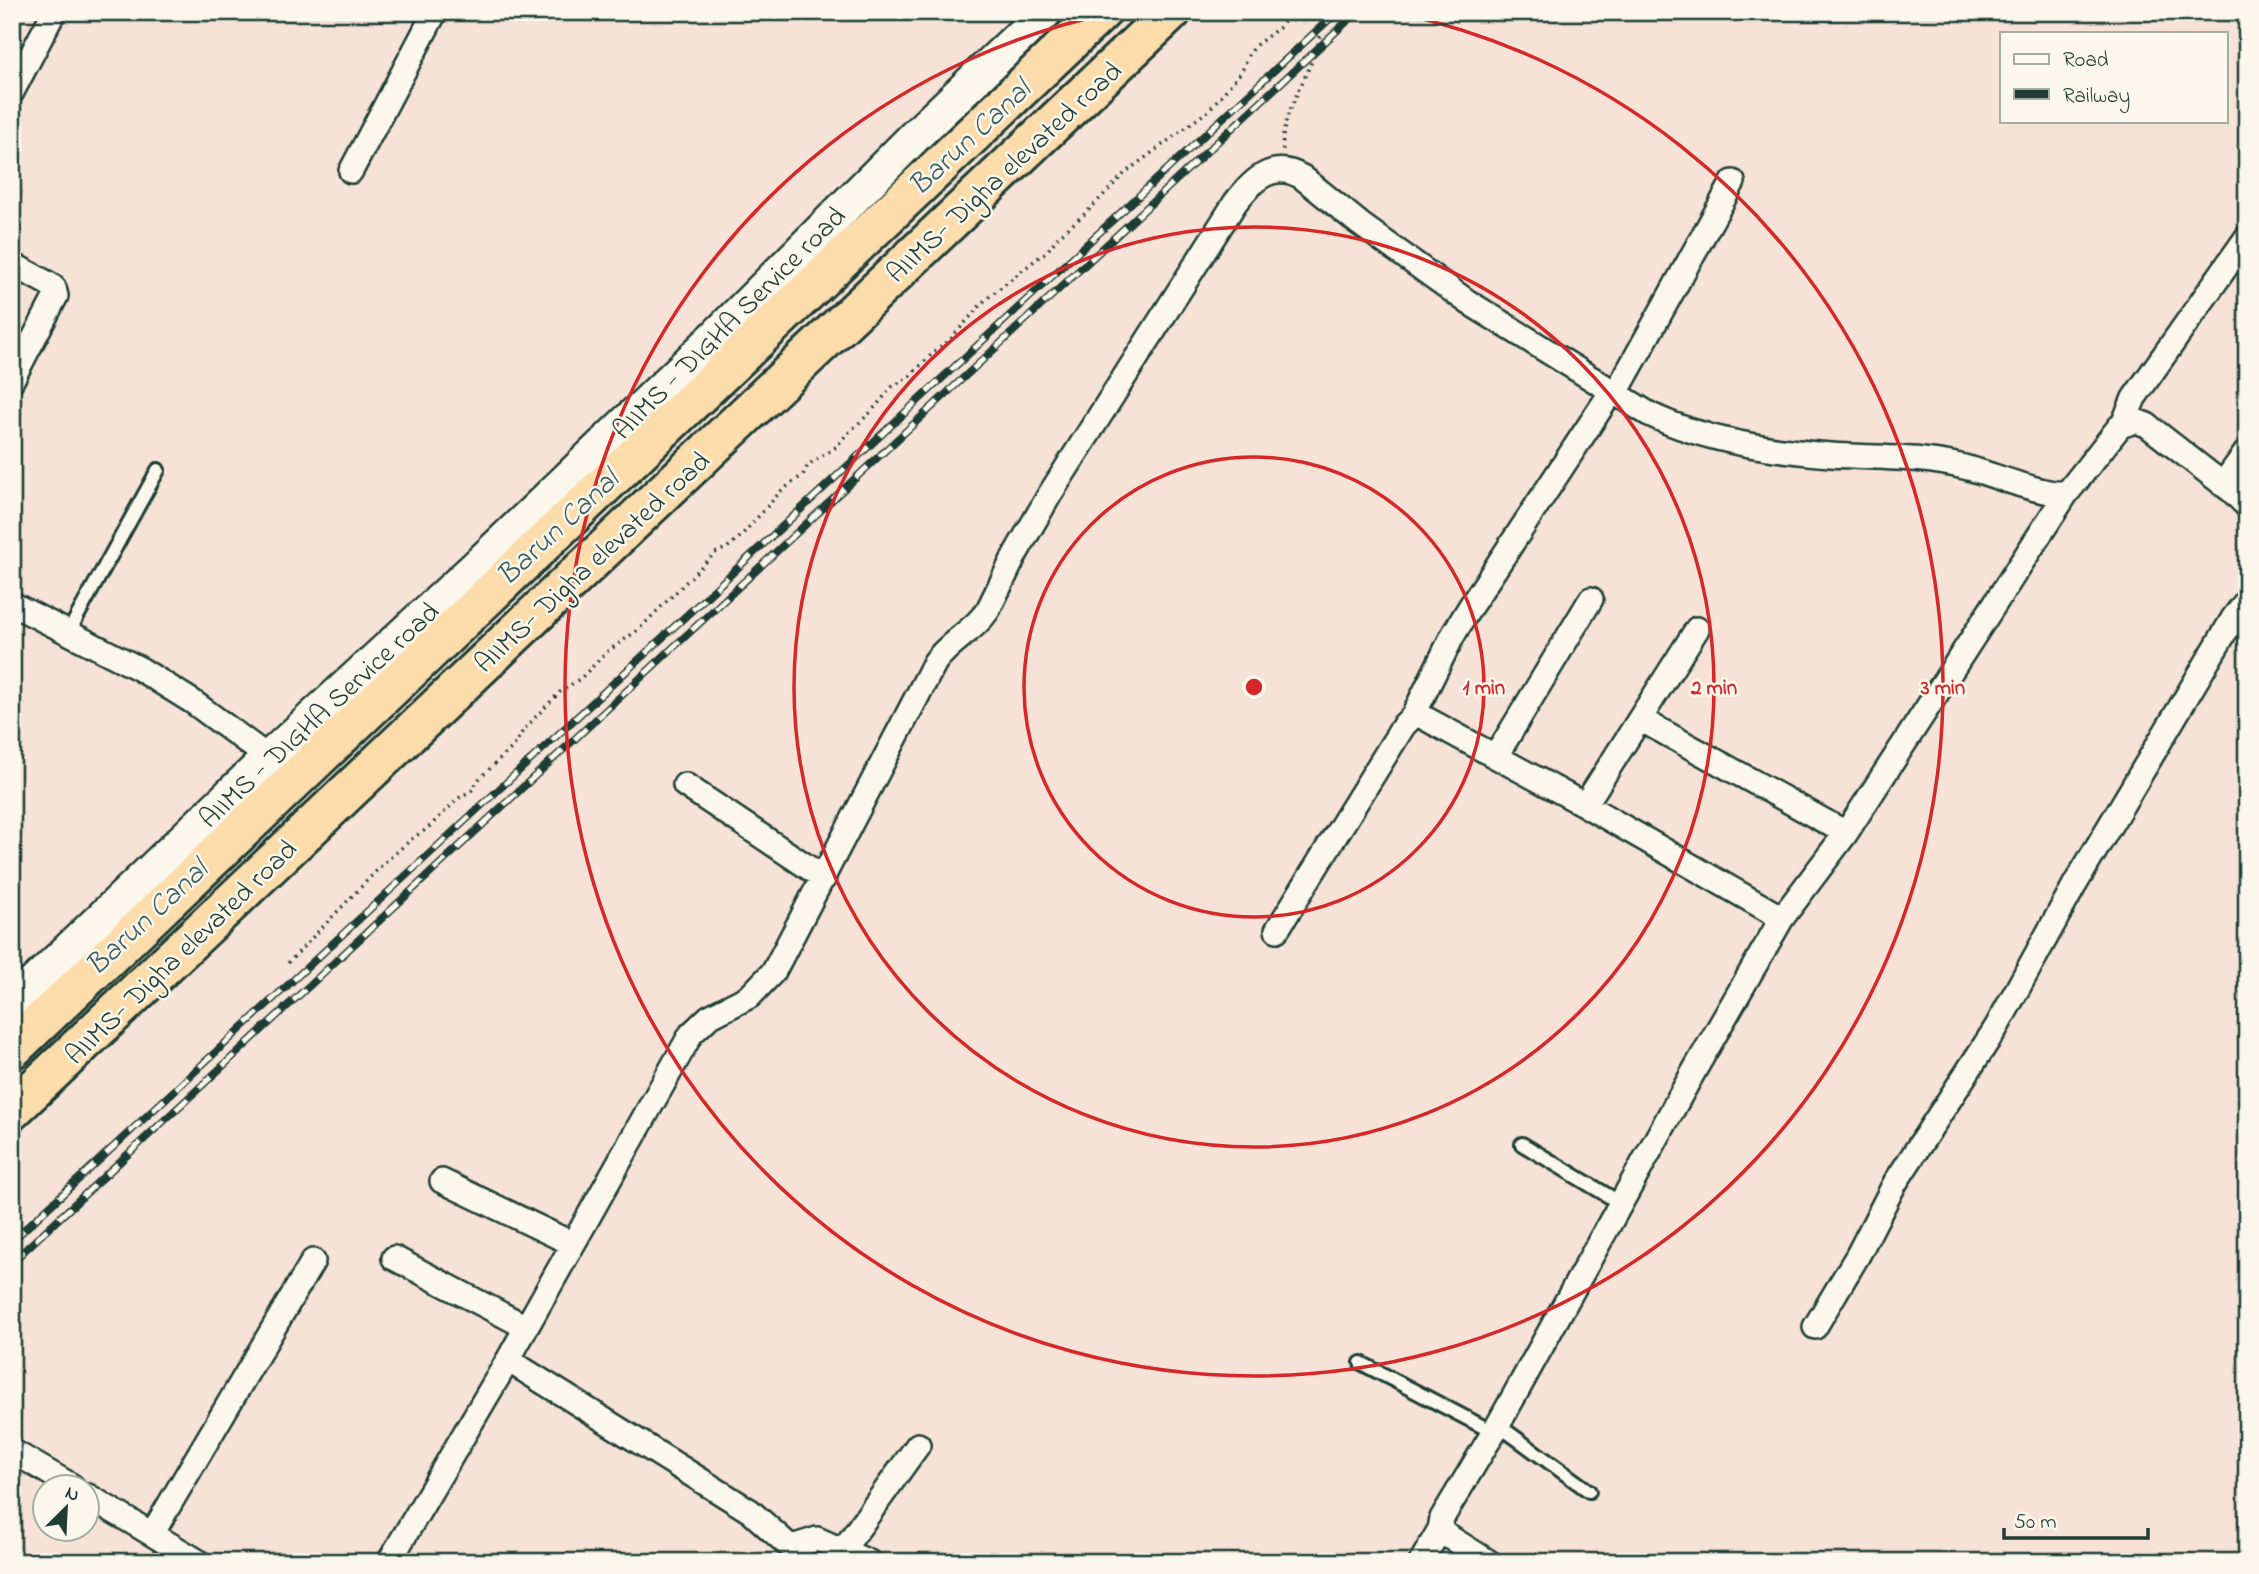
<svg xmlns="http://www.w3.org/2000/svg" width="2259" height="1574" font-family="'Indie Flower',sans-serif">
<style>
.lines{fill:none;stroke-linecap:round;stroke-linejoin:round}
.service-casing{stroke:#1f3d34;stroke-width:18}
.minor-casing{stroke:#1f3d34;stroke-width:28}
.secondary-casing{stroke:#1f3d34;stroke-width:38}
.motorway-casing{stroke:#1f3d34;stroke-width:44}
.path{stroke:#1f3d34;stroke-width:3.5;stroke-dasharray:2 5;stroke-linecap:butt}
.service{stroke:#fbf7ec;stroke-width:12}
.minor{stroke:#fbf7ec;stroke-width:23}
.secondary{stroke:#fbf7ec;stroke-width:33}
.motorway{stroke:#fddcac;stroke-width:38}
.rail-casing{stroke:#1f3d34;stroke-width:8}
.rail{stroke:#fbf7ec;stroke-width:5;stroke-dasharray:16;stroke-linecap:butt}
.ring{fill:none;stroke:#d62828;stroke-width:3.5}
.labels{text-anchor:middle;stroke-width:5;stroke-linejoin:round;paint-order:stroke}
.street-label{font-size:28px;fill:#1f3d34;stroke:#fbf7ec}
.water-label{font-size:30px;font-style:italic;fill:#3a5f62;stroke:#fbf7ec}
.centre{fill:#d62828;stroke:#fbf7ec;stroke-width:3.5}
.ring-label{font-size:21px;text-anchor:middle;font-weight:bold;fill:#d62828;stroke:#fbf7ec;stroke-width:5;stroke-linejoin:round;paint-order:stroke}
</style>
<rect width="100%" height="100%" fill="#f6e2d6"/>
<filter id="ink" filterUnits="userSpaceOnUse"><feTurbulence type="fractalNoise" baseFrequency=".0143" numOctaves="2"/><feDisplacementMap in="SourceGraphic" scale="14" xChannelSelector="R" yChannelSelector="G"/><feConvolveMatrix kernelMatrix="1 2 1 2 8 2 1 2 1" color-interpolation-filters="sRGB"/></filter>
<g filter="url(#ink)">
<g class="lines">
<!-- service casing -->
<g class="service-casing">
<path id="service" d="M 68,633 L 158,470
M 1522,1144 L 1622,1204
M 1361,1363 L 1493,1432
M 1498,1425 L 1589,1491"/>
</g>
<!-- minor casing -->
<g class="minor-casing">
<path id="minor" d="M 12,92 L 54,12
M 351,171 L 435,12
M 12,264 L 49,284 L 54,288 L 56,296 L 12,380
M 1616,393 L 1733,182
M 2123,424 L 2134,398 L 2247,237
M 2223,484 L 2247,451
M 12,604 L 140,669 L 193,702 L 269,758
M 1413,716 L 1453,635 L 1470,607 L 1612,391
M 1640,719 L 1846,833
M 1496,756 L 1591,599
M 685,785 L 824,878
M 1585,805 L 1697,629
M 1277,930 L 1404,725 L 1413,716 L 1419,715 L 1585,805 L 1782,918
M 442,1181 L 573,1244
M 394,1258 L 526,1327
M 1815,1327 L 1858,1255 L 1895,1183 L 1996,1028 L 2074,886 L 2234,617 L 2247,600
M 508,1360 L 750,1511 L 787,1544 L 795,1546 L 817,1539 L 869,1562
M 12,1451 L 72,1486
M 88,1496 L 199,1562
M 152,1534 L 313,1261
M 843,1550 L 918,1445
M 389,1562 L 508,1360 L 691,1034 L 709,1017 L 750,996 L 774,971 L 935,662 C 950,641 974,631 988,610 L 1016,553 L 1050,494 L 1235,203 C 1253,180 1272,160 1302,177 L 1360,224 L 1468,302 L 1649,414 C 1705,441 1769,450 1831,455 C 1876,458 1920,456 1964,467 C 1985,471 2051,500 2068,491 C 2071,489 2073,485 2075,483 L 2120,426 L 2136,421 L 2147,425 L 2233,492 L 2247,506
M 1421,1562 L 1440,1529
M 1489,1562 L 1446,1535 L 1440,1529 L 1442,1518 L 1498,1425 L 1694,1071 L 1782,918 L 1846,833 L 2068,491"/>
</g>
<!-- secondary casing -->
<g class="secondary-casing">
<path id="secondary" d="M 12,1004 L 259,767 L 476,567 L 713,339 L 917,134 L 1045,12"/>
</g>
<!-- motorway casing -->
<g class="motorway-casing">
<path id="motorway" d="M 12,1049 L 1101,12
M 12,1110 L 1171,12"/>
</g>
<!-- path -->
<path class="path" d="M 1283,150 C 1277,109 1332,49 1319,12
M 288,963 L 384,863 L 414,837 L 427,829 L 459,798 L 472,790 L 479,779 L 514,746 L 524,729 L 560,692 L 581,678 L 608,651 L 638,630 L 715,553 L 727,548 L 740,537 L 781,491 L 803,475 L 808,465 L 836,447 L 846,435 L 871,412 L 892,387 L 910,376 L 936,350 L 949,341 L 985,300 L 1048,250 L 1058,237 L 1088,211 L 1126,172 L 1208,111 L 1242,71 L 1248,56 L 1256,45 L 1280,27 L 1292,12"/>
<!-- service -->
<use href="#service" class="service"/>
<!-- minor -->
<use href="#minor" class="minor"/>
<!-- secondary -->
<use href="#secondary" class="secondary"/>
<!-- motorway -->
<use href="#motorway" class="motorway"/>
<!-- rail casing -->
<g class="rail-casing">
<path id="rail" d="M 12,1241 L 1337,12
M 12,1262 L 1357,12"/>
</g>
<!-- rail -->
<use href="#rail" class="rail"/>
</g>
</g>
<!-- distance rings -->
<g class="ring">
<circle cx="1254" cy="687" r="230"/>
<circle cx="1254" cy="687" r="460"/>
<path d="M1397 13A689 689 0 1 1 1111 13"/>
</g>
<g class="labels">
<!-- street labels -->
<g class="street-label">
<text transform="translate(1003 171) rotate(-43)" y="10">AIIMS- Digha elevated road</text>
<text transform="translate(728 322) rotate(-45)" y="10">AIIMS - DIGHA Service road</text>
<text transform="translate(591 561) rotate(-43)" y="10">AIIMS- Digha elevated road</text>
<text transform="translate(318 714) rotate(-43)" y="10">AIIMS - DIGHA Service road</text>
<text transform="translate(180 951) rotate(-44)" y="10">AIIMS- Digha elevated road</text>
</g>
<!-- water labels -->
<g class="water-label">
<text transform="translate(969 137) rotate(-43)" y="10">Barun Canal</text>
<text transform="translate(557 527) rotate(-43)" y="10">Barun Canal</text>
<text transform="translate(146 917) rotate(-43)" y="10">Barun Canal</text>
</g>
</g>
<circle cx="1254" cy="687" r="10" class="centre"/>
<g class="ring-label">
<text x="1484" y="694">1 min</text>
<text x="1714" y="694">2 min</text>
<text x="1943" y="694">3 min</text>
</g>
<!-- margin -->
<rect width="2259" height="1574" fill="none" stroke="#fbf7ec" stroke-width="42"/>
<rect x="21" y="21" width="2217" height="1532" fill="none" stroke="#1f3d34" stroke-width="2.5" filter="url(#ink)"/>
<!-- legend -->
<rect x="2000" y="32" width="228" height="91" fill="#fbf7ec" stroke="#a3ada2" stroke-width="2"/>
<rect x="2014" y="54" width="35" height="10" fill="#fbf7ec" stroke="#a3ada2" stroke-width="2"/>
<text x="2063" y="66" font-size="21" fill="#1f3d34">Road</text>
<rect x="2014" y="89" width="35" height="10" fill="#1f3d34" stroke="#a3ada2" stroke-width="2"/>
<text x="2063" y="102" font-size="21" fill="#1f3d34">Railway</text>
<!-- north arrow -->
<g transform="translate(66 1508) rotate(24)"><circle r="33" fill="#fbf7ec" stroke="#a3ada2" stroke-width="2"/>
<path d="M0-5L12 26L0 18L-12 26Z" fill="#1f3d34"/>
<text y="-10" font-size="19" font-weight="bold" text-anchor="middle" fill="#1f3d34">N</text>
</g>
<!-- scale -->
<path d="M2004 1528v10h144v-10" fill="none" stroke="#1f3d34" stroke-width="3.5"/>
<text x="2014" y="1528" font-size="21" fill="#1f3d34" stroke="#fbf7ec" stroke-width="5" paint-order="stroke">50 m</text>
</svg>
